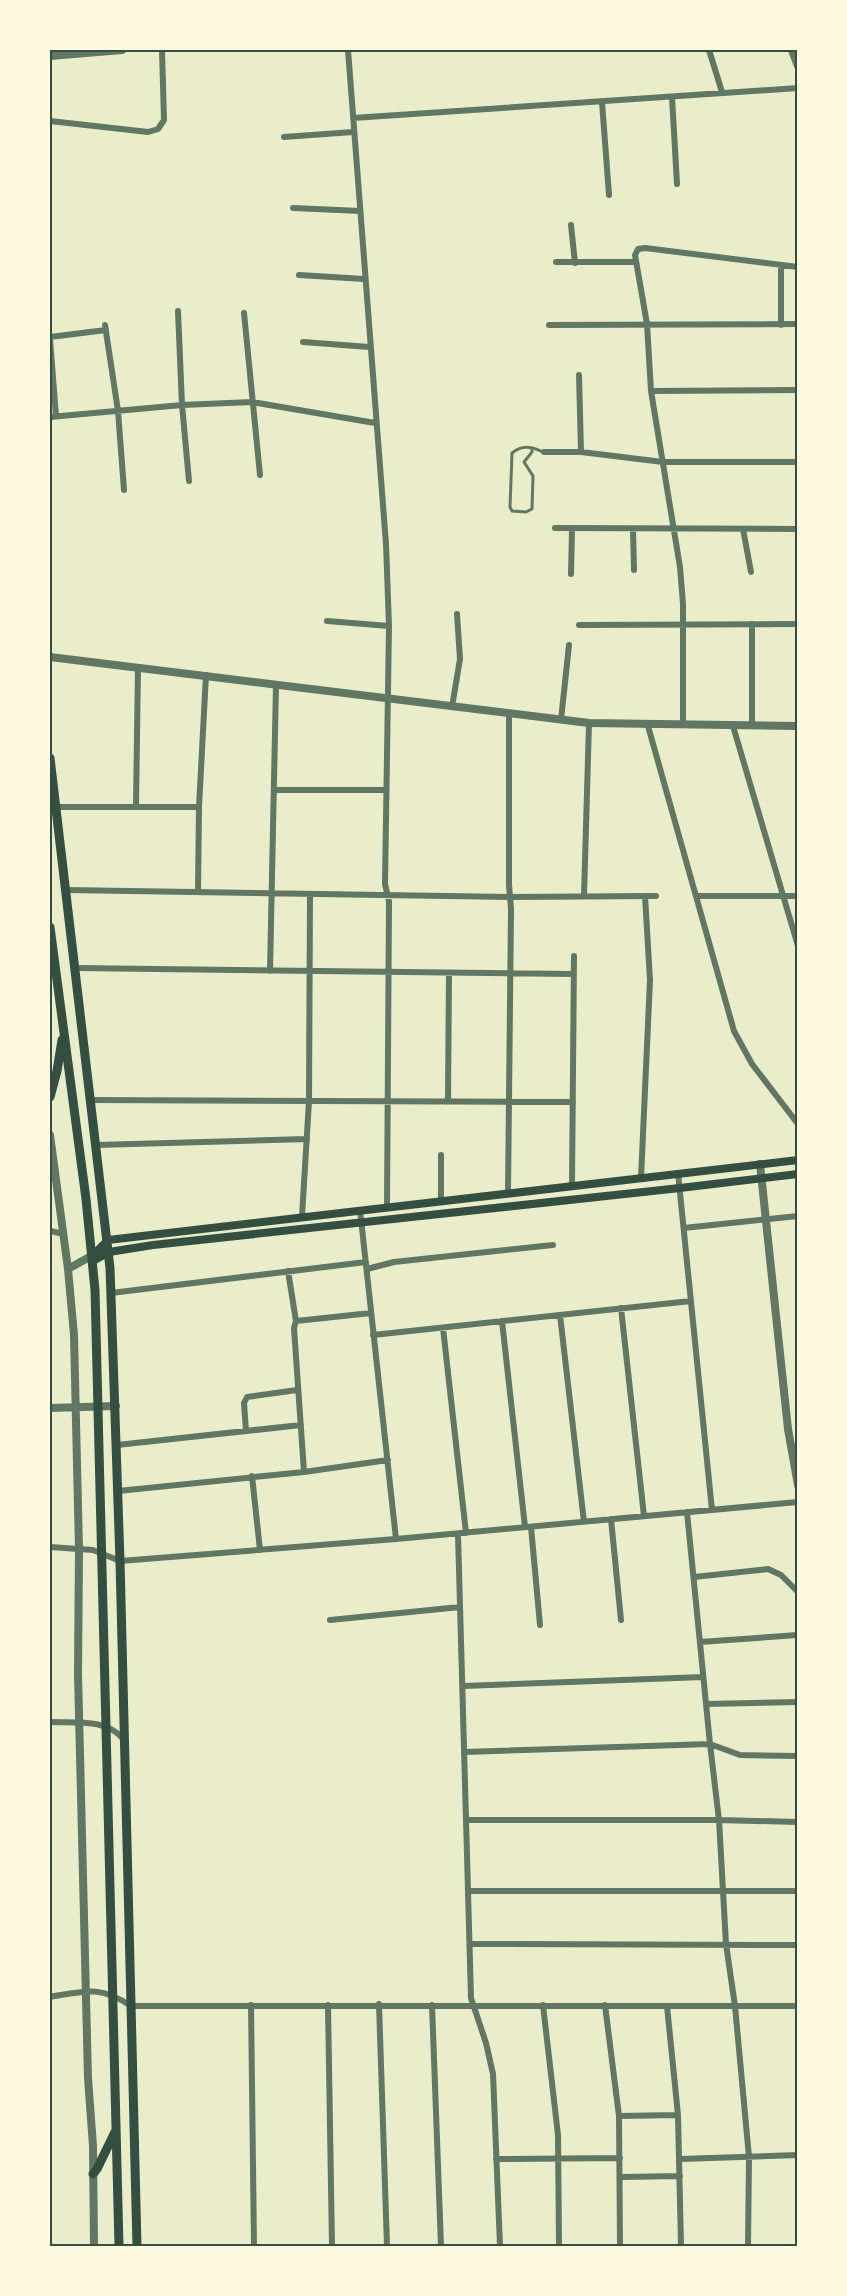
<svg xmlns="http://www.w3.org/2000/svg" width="847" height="2296" font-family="'Sofia Sans Condensed',sans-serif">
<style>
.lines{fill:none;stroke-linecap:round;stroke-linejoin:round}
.service{stroke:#617663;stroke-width:3}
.minor{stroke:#617663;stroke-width:6}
.tertiary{stroke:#617663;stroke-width:8}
.secondary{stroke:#344e41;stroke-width:8}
.primary{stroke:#344e41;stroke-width:9}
.neatline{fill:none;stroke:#344e41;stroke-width:2}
</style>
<rect width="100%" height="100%" fill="#e9edc9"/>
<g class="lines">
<!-- service -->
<path class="service" d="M 532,448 L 532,452 L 524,462 L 533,476 L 532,509 L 526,512 L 512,511 L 510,507 L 512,453 C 523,444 532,447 543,452"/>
<!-- minor -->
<path class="minor" d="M 348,50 L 386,544 L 389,626 L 385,884 L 389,902 L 387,1208
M 709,50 L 722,92
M 672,97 L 677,184
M 602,102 L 609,195
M 353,118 L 798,88
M 50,121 L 148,132 L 158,129 L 164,120 L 162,50
M 284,137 L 353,132
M 293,208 L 360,211
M 571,225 L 575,263
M 556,262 L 635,262
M 781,265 L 781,325
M 299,275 L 364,279
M 178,311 L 182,405 L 189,481
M 244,313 L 260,475
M 105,325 L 118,411 L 124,490
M 549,325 L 798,324
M 50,337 L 106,330
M 50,339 L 56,416
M 303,342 L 369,347
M 579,375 L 581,452
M 651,391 L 798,390
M 50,417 L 182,405 L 252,402 L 375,423
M 544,452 L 581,452 L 663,462 L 798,462
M 555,528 L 798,529
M 633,529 L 634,570
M 743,529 L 751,572
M 571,574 L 572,529
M 327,621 L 389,626
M 752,624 L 752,726
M 579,625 L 798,624
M 452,707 L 460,659 L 457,614
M 561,720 L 569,645
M 683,725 L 683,604 L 680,567 L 651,391 L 647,324 L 635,255 L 638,249 L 645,248 L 798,267
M 648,726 L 734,1031 L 752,1064 L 798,1124
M 733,726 L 798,946
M 275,790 L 386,790
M 136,806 L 138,668
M 56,807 L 199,807
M 66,890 L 510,897 L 656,896
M 198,892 L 199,807 L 206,675
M 584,896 L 589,723
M 696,896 L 798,896
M 76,968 L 574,974
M 270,971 L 276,685
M 91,1100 L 573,1102
M 448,1102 L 449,973
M 97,1145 L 307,1139
M 441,1155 L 441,1200
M 678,1173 L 712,1510
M 641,1178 L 650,980 L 645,896
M 572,1185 L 574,956
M 508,1193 L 511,909 L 509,885 L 509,714
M 360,1210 L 396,1539
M 302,1216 L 309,1101 L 310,894
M 684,1228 L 798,1216
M 50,1231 L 64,1234
M 367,1269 L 394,1262 L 553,1245
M 288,1271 L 296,1321 L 294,1328 L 304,1472
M 111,1293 L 366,1262
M 621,1308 L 644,1516
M 560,1315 L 584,1522
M 296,1321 L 371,1313
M 502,1321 L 525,1527
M 443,1328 L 466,1533
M 373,1335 L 691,1301
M 246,1431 L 244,1403 L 247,1397 L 297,1390
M 117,1445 L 301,1425
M 252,1476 L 260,1550
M 118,1491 L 304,1472 L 388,1460
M 687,1512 L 710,1744 L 719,1820 L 726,1944 L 735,2006 L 749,2157 L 748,2246
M 611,1519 L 621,1620
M 531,1527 L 540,1625
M 458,1534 L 471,1998 L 486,2043 L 493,2074 L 500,2246
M 50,1547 L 93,1550 L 120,1561 L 396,1539 L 798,1502
M 694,1577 L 768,1569 L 781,1575 L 798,1592
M 330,1620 L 460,1607
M 700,1642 L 798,1635
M 463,1686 L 703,1677
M 706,1704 L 798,1702
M 50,1722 C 75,1723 107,1718 124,1740
M 465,1752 L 710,1744 L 740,1755 L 798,1756
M 466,1820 L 719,1820 L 798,1822
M 470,1891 L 798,1891
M 470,1944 L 798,1945
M 50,1997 C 85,1991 100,1985 131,2006 L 798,2006
M 379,2004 L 387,2246
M 251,2005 L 254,2246
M 328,2005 L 332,2246
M 432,2005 L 441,2246
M 543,2005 L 558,2135 L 559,2246
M 605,2005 L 619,2116 L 620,2246
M 667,2006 L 678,2115 L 681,2246
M 619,2116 L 678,2115
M 496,2159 L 620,2158
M 680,2159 L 798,2155
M 621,2177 L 680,2176"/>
<!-- tertiary -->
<path class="tertiary" d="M 792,50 L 798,66
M 50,56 L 122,50
M 50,657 L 589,723 L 798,726
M 50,1135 L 68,1269 L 74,1335 L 79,1549 L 78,1674 L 88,2078 L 93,2146 L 94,2246
M 760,1164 L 788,1429 L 798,1485
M 68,1269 L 93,1255
M 50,1408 L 116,1406"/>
<!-- secondary -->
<path class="secondary" d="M 93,1255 L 108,1240 L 798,1160
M 93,1261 L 109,1252 L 153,1245 L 680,1188 L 798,1174"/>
<!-- primary -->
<path class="primary" d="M 50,758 L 110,1268 L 120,1561 L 137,2246
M 50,927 L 86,1199 L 95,1290 L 119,2246
M 50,1097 L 57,1071 L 62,1040
M 93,2174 L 97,2169 L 115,2132"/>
</g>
<!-- border -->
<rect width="847" height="2296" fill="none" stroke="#fefae0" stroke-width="102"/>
<rect x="51" y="51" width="745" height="2194" class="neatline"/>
</svg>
